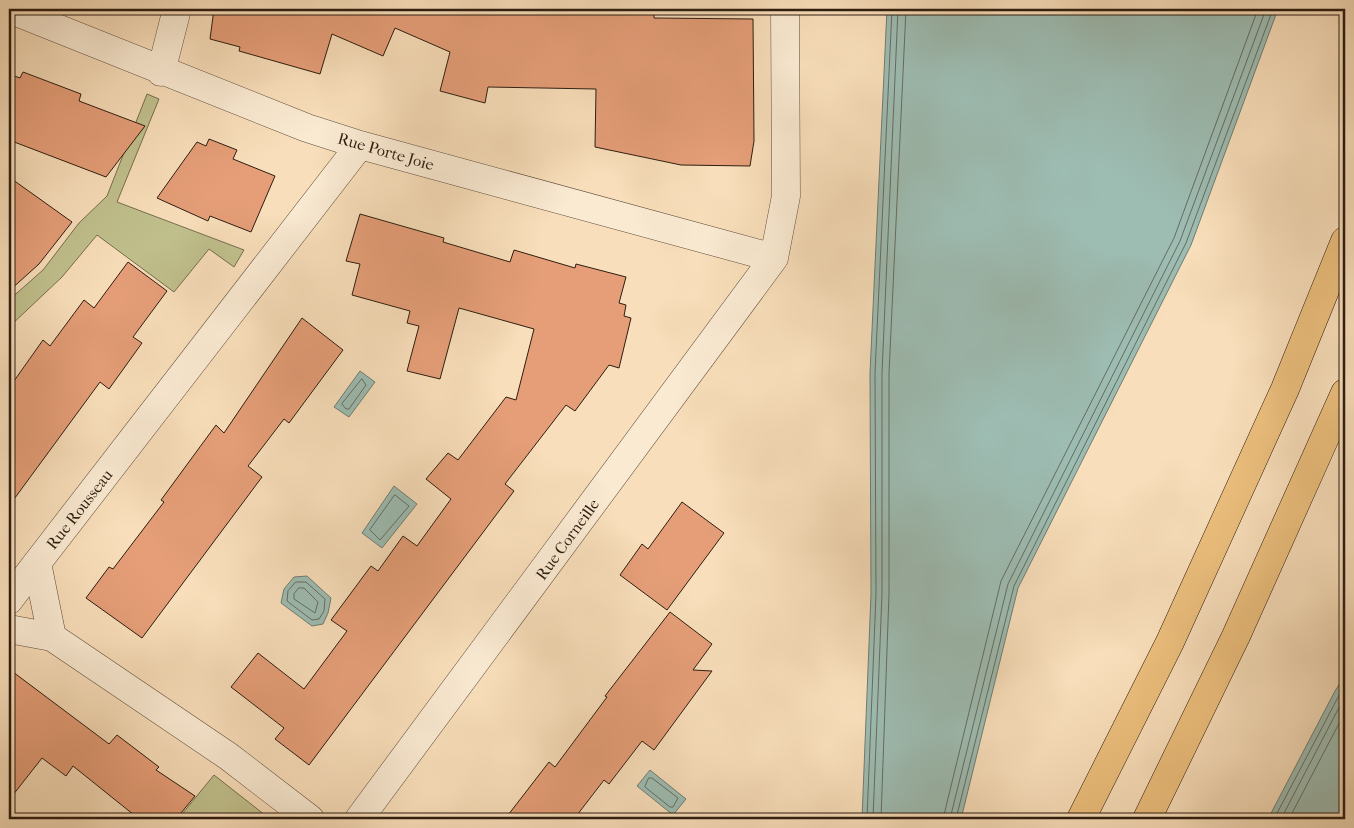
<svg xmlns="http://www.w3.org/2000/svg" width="1354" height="828" font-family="'IM FELL French Canon',serif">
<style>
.green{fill:#c0c08d;stroke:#766e4f}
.water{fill:#9dbcb2;stroke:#707c72}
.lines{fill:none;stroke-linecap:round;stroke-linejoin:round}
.shore{stroke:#656c62;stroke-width:1}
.building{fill:#e59e78;stroke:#2d1d11}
.street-casing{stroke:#604d3b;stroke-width:29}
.highway-casing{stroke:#2d1d11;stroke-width:29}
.street{stroke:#faead2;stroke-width:28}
.highway{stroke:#ecbf7d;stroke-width:28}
.labels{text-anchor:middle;stroke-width:4;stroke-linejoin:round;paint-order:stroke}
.street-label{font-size:16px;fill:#2d1d11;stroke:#faead2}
</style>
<rect width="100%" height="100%" fill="#f8deba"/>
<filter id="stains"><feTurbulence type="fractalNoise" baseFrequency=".004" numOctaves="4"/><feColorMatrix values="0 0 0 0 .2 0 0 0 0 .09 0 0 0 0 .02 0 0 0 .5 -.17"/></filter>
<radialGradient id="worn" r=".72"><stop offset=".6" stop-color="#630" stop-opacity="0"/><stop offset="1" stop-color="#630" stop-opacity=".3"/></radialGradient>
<!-- green -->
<path class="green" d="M 147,94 L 159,99 L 117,202 L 244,250 L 234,267 L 209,249 L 174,292 L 97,235 L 62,277 L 9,327 L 9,300 L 43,270 L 79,223 L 107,196 Z
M 214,775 L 270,819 L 178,819 Z"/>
<!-- water -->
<path class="water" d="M 887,9 L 1278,9 L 1191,245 L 1018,588 L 961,819 L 862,819 L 871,594 L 870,373 Z
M 360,371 L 375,382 L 349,417 L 334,407 Z
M 394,486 L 417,504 L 382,548 L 362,533 Z
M 307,576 L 331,598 L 328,613 L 323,624 L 312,626 L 281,603 L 284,589 L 294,577 Z
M 1345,675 L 1345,819 L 1268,819 L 1335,691 Z
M 650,770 L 686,799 L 673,815 L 637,786 Z"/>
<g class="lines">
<!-- shore -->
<path class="shore" d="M 362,379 L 366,385 L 349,409 L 346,409 L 342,404 Z
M 395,495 L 409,506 L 380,540 L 370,530 Z
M 296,582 L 306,582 L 325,599 L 324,611 L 319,619 L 312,620 L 287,601 L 288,591 Z
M 299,588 L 304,588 L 318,602 L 315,613 L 294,599 L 294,594 Z
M 649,778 L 652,778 L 678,798 L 673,807 L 670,807 L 645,787 Z
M 867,819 L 876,594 L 875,373 L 892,9
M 873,819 L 882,594 L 882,373 L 898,9
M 881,819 L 889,594 L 889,373 L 906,9
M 943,819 L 1001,581 L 1174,238 L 1258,9
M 950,819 L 1008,584 L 1180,241 L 1266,9
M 956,819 L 1014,586 L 1186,243 L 1273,9
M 1274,819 L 1345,684
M 1281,819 L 1345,696
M 1289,819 L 1345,712"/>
</g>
<!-- building -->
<path class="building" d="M 214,9 L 625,9 L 624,11 L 654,11 L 654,18 L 753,19 L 754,141 L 750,166 L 681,165 L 595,147 L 596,89 L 488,87 L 485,103 L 440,91 L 450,52 L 395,28 L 383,56 L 332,34 L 320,74 L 239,51 L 240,47 L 210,39 Z
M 23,72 L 81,94 L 79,101 L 145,126 L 106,177 L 9,140 L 9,74 L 20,78 Z
M 209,139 L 237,150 L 233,159 L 275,176 L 251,232 L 210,216 L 208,221 L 157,198 L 197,142 L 206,146 Z
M 9,177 L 72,222 L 39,264 L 9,291 Z
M 360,214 L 444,238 L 443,242 L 510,262 L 514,250 L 575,268 L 576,264 L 626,277 L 619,303 L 626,305 L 624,316 L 631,318 L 619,368 L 609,365 L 575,411 L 566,405 L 505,484 L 514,491 L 309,765 L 275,739 L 284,728 L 231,687 L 258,653 L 304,689 L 347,631 L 331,620 L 371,566 L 378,571 L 403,536 L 417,546 L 451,499 L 426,479 L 448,453 L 458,460 L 506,397 L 516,400 L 534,329 L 459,308 L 440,379 L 407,371 L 419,326 L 407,323 L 410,311 L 352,295 L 360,264 L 346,261 Z
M 128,262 L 167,291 L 133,337 L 142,343 L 109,389 L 100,382 L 9,506 L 9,388 L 43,340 L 50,346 L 84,300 L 94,308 Z
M 302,318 L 343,350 L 289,423 L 284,419 L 248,466 L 262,477 L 142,638 L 86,598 L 109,567 L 113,569 L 164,502 L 161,500 L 216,425 L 224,433 Z
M 682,502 L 724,533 L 667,610 L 620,575 L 642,544 L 648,549 Z
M 670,612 L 712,644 L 693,670 L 712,671 L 654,750 L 642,741 L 609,784 L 604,780 L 574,819 L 505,819 L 549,762 L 555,767 L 607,697 L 605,696 Z
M 9,669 L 109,744 L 117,735 L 159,767 L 156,770 L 195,796 L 176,819 L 139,819 L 73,766 L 66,776 L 42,758 L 9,800 Z"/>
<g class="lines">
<!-- street casing -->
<g class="street-casing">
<path id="street" d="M 9,9 L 307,128 L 360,145 L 774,258
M 161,72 L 177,9
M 9,600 L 37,563
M 9,629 L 52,637
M 310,819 L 228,756 L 52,637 L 37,563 L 360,145
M 359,819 L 774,258 L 786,196 L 785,9"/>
</g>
<!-- highway casing -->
<g class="highway-casing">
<path id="highway" d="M 1081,819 L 1170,642 L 1285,389 L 1345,241
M 1147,819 L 1236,636 L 1345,393"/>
</g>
<!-- street -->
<use href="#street" class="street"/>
<!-- highway -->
<use href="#highway" class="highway"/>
</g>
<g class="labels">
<!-- street labels -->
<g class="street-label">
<text transform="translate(386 151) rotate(16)" y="6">Rue Porte Joie</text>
<text transform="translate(79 509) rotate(-52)" y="6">Rue Rousseau</text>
<text transform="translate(567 539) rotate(-54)" y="6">Rue Corneille</text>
</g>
</g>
<!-- margin -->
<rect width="1354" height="828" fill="none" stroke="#f8deba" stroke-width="30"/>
<rect x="10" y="10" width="1334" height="808" fill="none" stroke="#2d1d11" stroke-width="2.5"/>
<rect x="15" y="15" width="1324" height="798" fill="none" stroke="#2d1d11"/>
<rect width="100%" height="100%" filter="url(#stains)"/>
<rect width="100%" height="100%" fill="url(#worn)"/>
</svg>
